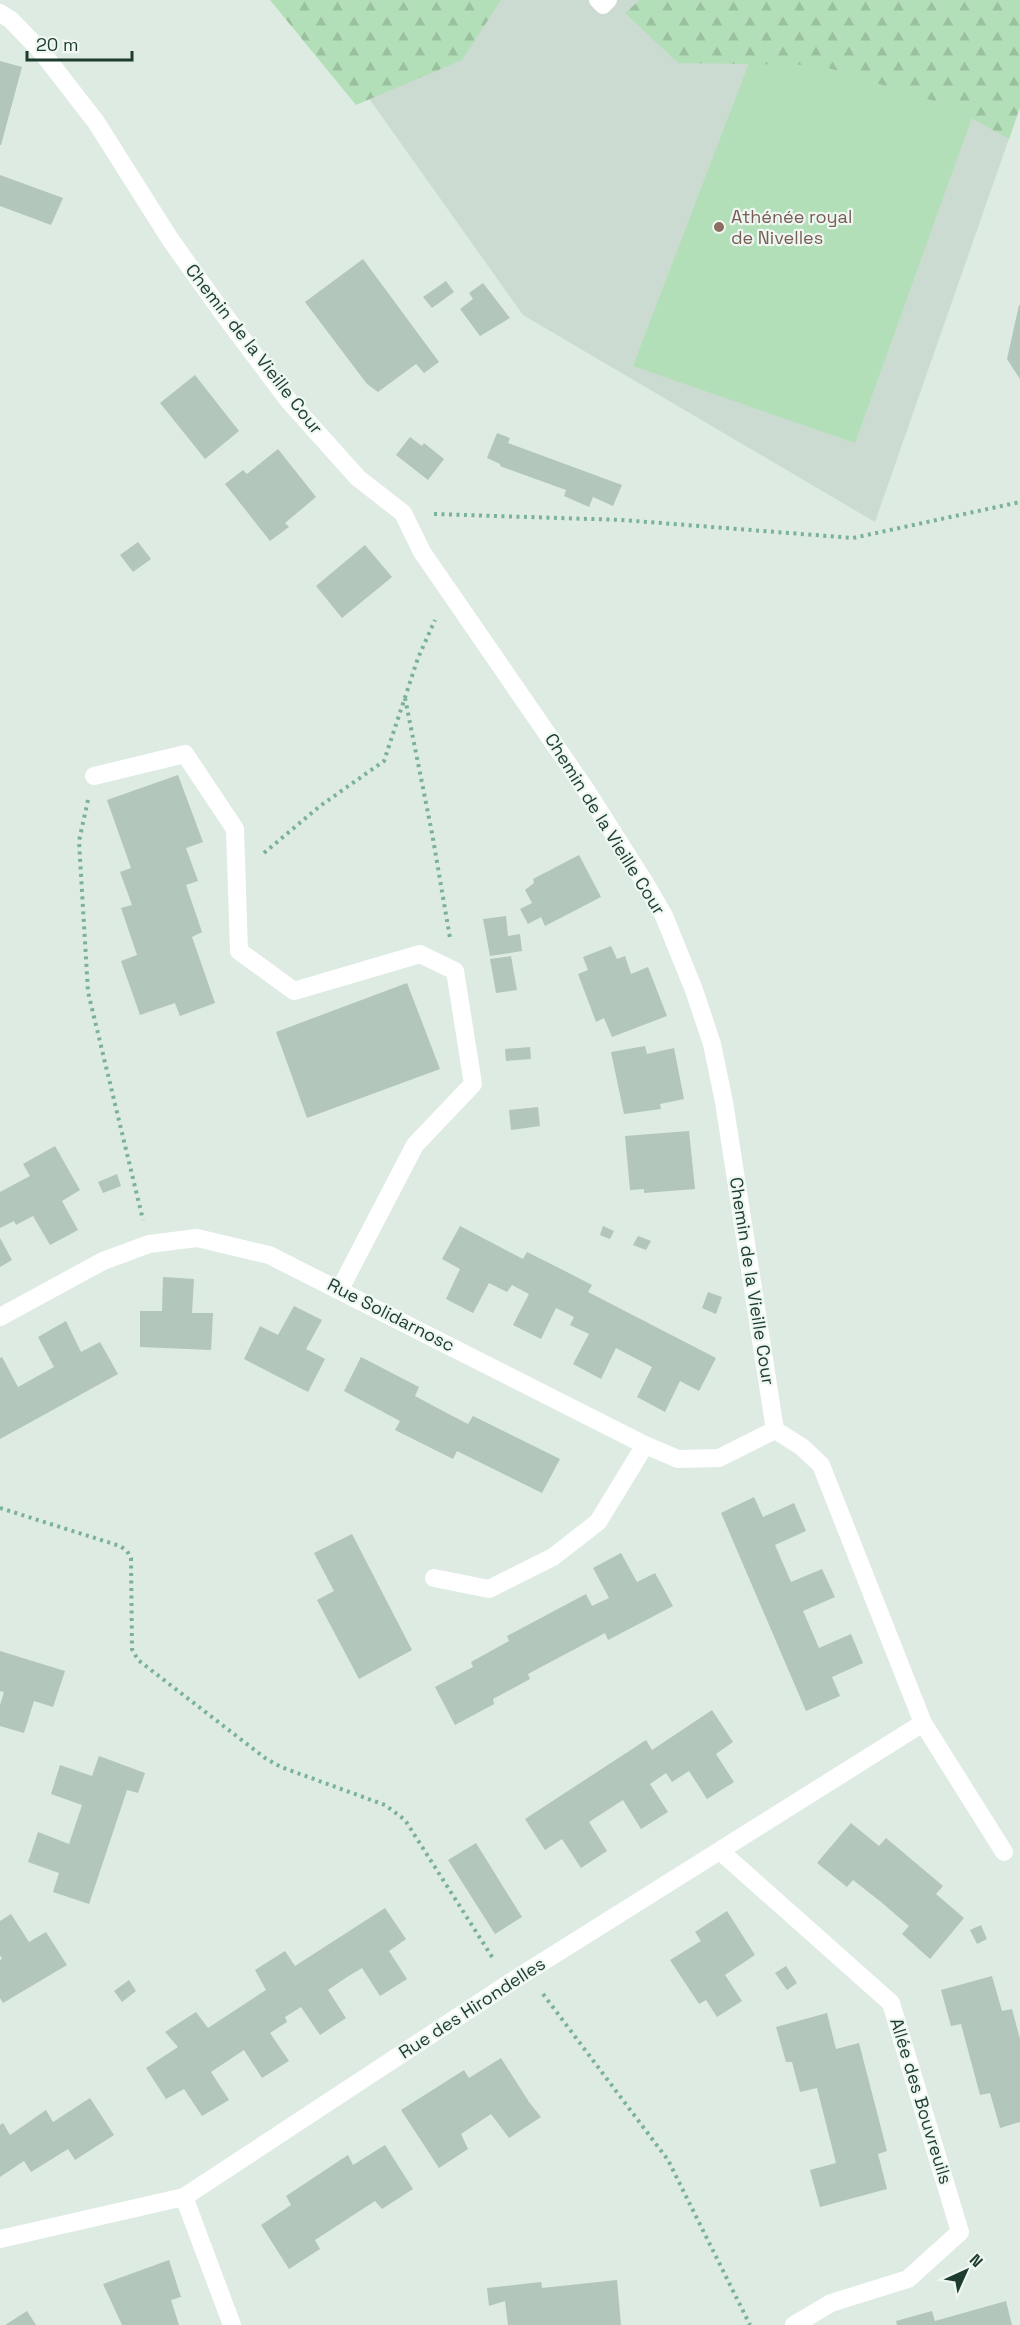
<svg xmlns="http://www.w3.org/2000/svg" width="1020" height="2325" font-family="'Space Grotesk',sans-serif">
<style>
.built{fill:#cbdbd1}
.grass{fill:#b3dfb8}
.forest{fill:url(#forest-firs)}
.building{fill:#b2c6bb}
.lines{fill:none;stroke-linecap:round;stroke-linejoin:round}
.path{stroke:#7ab297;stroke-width:4;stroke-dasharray:3 4.5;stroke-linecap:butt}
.lane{stroke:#fff;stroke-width:16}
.street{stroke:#fff;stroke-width:18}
.education-dot{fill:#8d6e63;stroke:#eef7f1;stroke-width:2}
.labels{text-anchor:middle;stroke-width:4.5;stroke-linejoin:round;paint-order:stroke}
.education-label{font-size:18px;fill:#785e54;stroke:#eef7f1;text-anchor:start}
.street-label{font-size:18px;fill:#1d3c2f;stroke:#eef7f1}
</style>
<defs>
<pattern id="forest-firs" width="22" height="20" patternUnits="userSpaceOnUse" patternTransform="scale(1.5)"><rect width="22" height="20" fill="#b3dfb8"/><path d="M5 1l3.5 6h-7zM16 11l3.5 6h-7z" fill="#9ac09e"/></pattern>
</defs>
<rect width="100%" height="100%" fill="#ddebe3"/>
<!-- built -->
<path class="built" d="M 299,0 L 1020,0 L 1020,107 L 875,522 L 523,315 Z"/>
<!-- grass -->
<path class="grass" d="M 762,29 L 978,101 L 855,443 L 633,366 Z"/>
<!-- forest -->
<path class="forest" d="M 270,0 L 501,0 L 462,60 L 356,105 Z
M 640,0 L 1020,0 L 1020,107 L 1009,139 L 952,107 L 819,65 L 678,63 L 625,13 Z"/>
<!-- building -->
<path class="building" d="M 0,61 L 22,67 L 1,145 L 0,145 Z
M 0,175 L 63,198 L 51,225 L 0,206 Z
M 363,259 L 439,362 L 424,373 L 416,364 L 378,392 L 367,384 L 305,302 Z
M 446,281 L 454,292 L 432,308 L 423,297 Z
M 483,283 L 510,318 L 480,336 L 460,309 L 473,299 L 469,293 Z
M 1019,305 L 1020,305 L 1020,379 L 1007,359 Z
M 195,375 L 239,431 L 205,459 L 160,403 Z
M 497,433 L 510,438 L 508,443 L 622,485 L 613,506 L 593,497 L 589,507 L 564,496 L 566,490 L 500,466 L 500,464 L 487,458 Z
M 410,437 L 422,446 L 424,443 L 444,459 L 428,480 L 396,455 Z
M 278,449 L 316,497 L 285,523 L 289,527 L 270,541 L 225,484 L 243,470 L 247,474 Z
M 138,542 L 151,559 L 133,572 L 120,555 Z
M 365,545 L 392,577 L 342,618 L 316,586 Z
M 178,775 L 203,842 L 186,848 L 198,881 L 186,885 L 202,932 L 192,937 L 215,1003 L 180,1016 L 175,1003 L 140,1015 L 121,961 L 137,955 L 121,908 L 132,905 L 120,872 L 131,868 L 107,800 Z
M 579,855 L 601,897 L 545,926 L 541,917 L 528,924 L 520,909 L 532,903 L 525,890 L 534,883 L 533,879 Z
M 506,916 L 508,936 L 520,934 L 522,951 L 490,956 L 483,919 Z
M 611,946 L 617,959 L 625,956 L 631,974 L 648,967 L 667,1016 L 612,1037 L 604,1018 L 596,1022 L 578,974 L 588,970 L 583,957 Z
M 511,956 L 517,990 L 496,993 L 490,959 Z
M 407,983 L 440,1069 L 307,1118 L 276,1032 Z
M 645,1046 L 647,1054 L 674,1048 L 684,1099 L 660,1104 L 661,1109 L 624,1114 L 611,1052 Z
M 530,1047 L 531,1059 L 506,1061 L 505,1049 Z
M 538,1107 L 540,1126 L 511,1130 L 509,1110 Z
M 689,1131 L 695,1189 L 644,1193 L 644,1189 L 630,1190 L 625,1136 Z
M 55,1146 L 80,1190 L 62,1201 L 78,1230 L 50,1245 L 33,1216 L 16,1225 L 14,1221 L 0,1228 L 0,1192 L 30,1176 L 23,1164 Z
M 117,1174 L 121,1186 L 103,1193 L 98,1182 Z
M 460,1226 L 523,1259 L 527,1252 L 559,1268 L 592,1285 L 588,1292 L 716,1358 L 699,1391 L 680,1381 L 665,1412 L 637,1397 L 652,1367 L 616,1348 L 601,1379 L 573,1364 L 589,1334 L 570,1325 L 574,1317 L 556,1308 L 541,1339 L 513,1325 L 529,1294 L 512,1285 L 507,1292 L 489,1283 L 473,1313 L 446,1299 L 460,1269 L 442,1259 Z
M 603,1226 L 614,1231 L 610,1239 L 600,1235 Z
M 638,1236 L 651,1241 L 646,1250 L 633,1245 Z
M 0,1238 L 12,1260 L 0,1267 Z
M 163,1277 L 194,1279 L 192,1313 L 213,1313 L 211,1350 L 140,1347 L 140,1311 L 162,1311 Z
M 708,1292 L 722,1297 L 716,1314 L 702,1308 Z
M 294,1306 L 322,1320 L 306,1349 L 325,1359 L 308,1392 L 244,1359 L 260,1326 L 278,1335 Z
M 66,1321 L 81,1352 L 100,1342 L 118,1374 L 0,1439 L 0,1358 L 2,1357 L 18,1387 L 54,1367 L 38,1337 Z
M 361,1357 L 419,1387 L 415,1396 L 443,1411 L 468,1424 L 473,1416 L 560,1459 L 542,1493 L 457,1451 L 453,1459 L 395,1430 L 400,1421 L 344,1391 Z
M 754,1497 L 763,1517 L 794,1503 L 806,1531 L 775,1545 L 791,1582 L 822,1569 L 835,1597 L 803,1611 L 819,1648 L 851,1634 L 863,1663 L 832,1677 L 840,1696 L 806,1711 L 721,1513 Z
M 352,1534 L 412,1650 L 359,1679 L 317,1600 L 334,1591 L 314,1553 Z
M 621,1553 L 637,1582 L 655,1573 L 673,1606 L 608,1640 L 605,1633 L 528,1674 L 530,1679 L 493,1699 L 494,1704 L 455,1725 L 435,1687 L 473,1667 L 471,1662 L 509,1641 L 507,1636 L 586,1594 L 592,1606 L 609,1598 L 593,1568 Z
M 0,1651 L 65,1671 L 53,1707 L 34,1701 L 24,1733 L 0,1726 L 0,1705 L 4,1692 L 0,1691 Z
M 712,1710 L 733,1742 L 716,1754 L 734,1782 L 707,1799 L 689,1771 L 672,1782 L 666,1773 L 650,1784 L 668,1812 L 641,1829 L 623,1800 L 589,1822 L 607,1851 L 581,1868 L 562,1839 L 545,1850 L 525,1819 L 646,1740 L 652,1750 Z
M 99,1756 L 145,1773 L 138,1793 L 127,1790 L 89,1904 L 53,1892 L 59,1873 L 28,1862 L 38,1832 L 69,1844 L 82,1805 L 51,1794 L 60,1765 L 92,1776 Z
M 851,1823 L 879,1846 L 886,1838 L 943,1886 L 936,1894 L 964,1918 L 930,1959 L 902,1934 L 909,1926 L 881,1902 L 853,1880 L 847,1887 L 817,1863 Z
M 476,1843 L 522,1917 L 495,1934 L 448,1860 Z
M 385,1908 L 406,1939 L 389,1951 L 407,1979 L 380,1996 L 362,1968 L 347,1977 L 328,1990 L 346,2018 L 320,2035 L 301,2007 L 285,2017 L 287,2022 L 270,2033 L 289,2061 L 262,2078 L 244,2050 L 211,2072 L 229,2100 L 202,2116 L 184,2089 L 166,2099 L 146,2068 L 178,2047 L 165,2032 L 196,2012 L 208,2028 L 266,1990 L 255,1970 L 285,1951 L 295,1966 Z
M 727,1911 L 755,1955 L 725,1975 L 742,2001 L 717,2017 L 706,2000 L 699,2004 L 670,1960 L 701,1941 L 695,1932 Z
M 11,1914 L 29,1942 L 46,1932 L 67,1965 L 3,2003 L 0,1998 L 0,1960 L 2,1959 L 0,1955 L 0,1921 Z
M 981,1925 L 987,1939 L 977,1944 L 970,1930 Z
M 786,1966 L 797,1983 L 787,1990 L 775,1973 Z
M 992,1976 L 1002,2011 L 1012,2009 L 1020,2039 L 1020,2122 L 1000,2128 L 990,2093 L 980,2095 L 961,2024 L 951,2026 L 941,1990 Z
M 129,1980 L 136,1991 L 122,2002 L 114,1991 Z
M 827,2013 L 836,2049 L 859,2043 L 887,2151 L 878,2154 L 887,2189 L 820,2207 L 810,2170 L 836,2163 L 817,2088 L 800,2092 L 792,2062 L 786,2062 L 776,2027 Z
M 501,2058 L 529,2102 L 541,2117 L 509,2138 L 491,2114 L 461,2134 L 468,2149 L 439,2168 L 401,2110 L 464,2070 L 469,2078 Z
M 90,2098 L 114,2135 L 75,2160 L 68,2149 L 31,2172 L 24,2161 L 0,2177 L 0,2125 L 3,2123 L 10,2135 L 46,2110 L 53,2122 Z
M 385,2145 L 413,2189 L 382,2209 L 375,2201 L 315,2240 L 320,2249 L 289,2269 L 261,2225 L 291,2205 L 286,2196 L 348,2155 L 353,2165 Z
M 169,2260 L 181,2297 L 171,2300 L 179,2325 L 122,2325 L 103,2284 Z
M 617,2280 L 621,2325 L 508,2325 L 505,2301 L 489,2306 L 487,2288 L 541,2282 L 542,2288 Z
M 1006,2301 L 1012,2325 L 897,2325 L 896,2321 L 932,2311 L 935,2321 Z
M 27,2311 L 36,2325 L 5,2325 Z"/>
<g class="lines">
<!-- path -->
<path class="path" d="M 434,514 L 622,520 L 853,538 L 1020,502
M 405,698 L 432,833 L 450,938
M 88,800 L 79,841 L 88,992 L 143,1220
M 264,853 L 320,806 L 384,761 L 418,658 L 435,620
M 0,1508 L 120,1546 L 127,1551 L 131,1558 L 132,1649 L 138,1660 L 265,1758 L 281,1767 L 385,1805 L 405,1820 L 494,1960
M 543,1994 L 668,2160 L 750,2325"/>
<!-- lane -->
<path class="lane" d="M 597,0 L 603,6 L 609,0"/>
<!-- street -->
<path class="street" d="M 0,13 L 11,20 L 41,51 L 96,122 L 170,239 L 222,312 L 289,401 L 358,478 L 403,513 L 422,552 L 586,790 L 645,883 L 664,916 L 694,990 L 712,1044 L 724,1102 L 775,1430 L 802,1447 L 821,1465 L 923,1723 L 1004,1852
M 94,776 L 185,754 L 235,829 L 239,951 L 294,991 L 420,954 L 455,971 L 473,1084 L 415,1145 L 340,1289
M 0,1317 L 103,1261 L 149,1244 L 197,1238 L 269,1255 L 645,1445 L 678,1459 L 719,1458 L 775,1430
M 434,1578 L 489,1589 L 553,1557 L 598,1522 L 645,1445
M 720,1851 L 891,2003 L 960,2232 L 908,2279 L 831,2303 L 794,2325
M 184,2197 L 232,2325
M 0,2239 L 184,2197 L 517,1978 L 923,1723"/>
</g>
<!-- markers -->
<circle class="education-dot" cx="719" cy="227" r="6"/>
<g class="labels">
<!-- education labels -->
<g class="education-label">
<text x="731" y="223">Athénée royal<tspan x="731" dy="21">de Nivelles</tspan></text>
</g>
<!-- street labels -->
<g class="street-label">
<text transform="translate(254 349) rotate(52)" y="6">Chemin de la Vieille Cour</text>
<text transform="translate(605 824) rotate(58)" y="6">Chemin de la Vieille Cour</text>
<text transform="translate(752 1281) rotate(81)" y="6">Chemin de la Vieille Cour</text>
<text transform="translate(391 1315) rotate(27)" y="6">Rue Solidarnosc</text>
<text transform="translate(472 2008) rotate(-33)" y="6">Rue des Hirondelles</text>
<text transform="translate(921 2101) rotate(73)" y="6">Allée des Bouvreuils</text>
</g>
</g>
<!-- north arrow -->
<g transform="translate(966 2271) rotate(45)" stroke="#eef7f1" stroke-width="4.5" paint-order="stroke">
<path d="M0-4.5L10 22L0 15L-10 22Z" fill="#1d3c2f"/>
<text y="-9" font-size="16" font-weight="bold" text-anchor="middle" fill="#1d3c2f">N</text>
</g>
<!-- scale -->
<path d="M27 51v9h105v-9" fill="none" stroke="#1d3c2f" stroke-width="3"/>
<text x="36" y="51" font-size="18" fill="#1d3c2f" stroke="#eef7f1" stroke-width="4.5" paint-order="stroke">20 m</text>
</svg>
